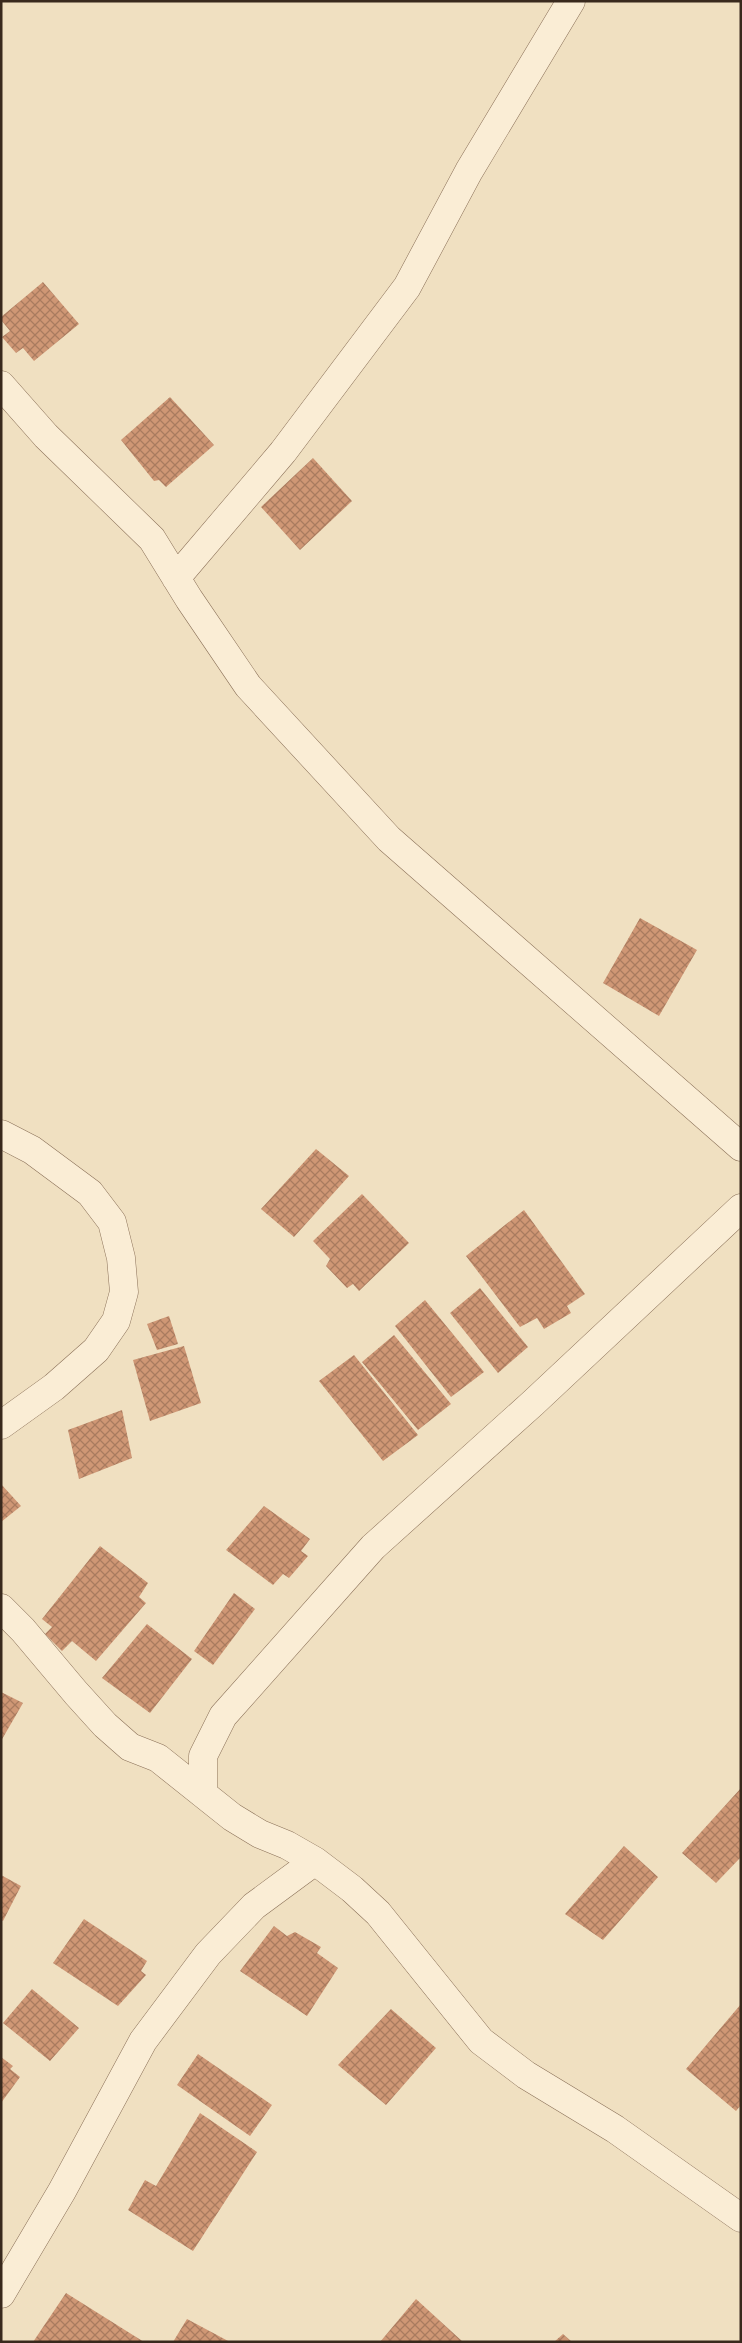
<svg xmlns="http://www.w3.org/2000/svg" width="742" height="2343" font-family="'Zilla Slab',serif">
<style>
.building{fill:url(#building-cross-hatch)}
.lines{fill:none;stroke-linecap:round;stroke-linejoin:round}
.minor-casing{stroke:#8a7058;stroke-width:29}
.minor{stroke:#faedd5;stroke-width:28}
</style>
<defs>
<pattern id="building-cross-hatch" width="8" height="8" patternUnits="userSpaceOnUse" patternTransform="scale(1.25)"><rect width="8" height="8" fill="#cf9775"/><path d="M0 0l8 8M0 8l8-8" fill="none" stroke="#a97b5f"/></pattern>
</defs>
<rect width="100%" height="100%" fill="#f0e0c1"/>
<!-- building -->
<path class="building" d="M 43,282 L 79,324 L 34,361 L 23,348 L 16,353 L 2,337 L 10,331 L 1,320 L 1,317 Z
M 170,397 L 214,445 L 166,487 L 159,480 L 154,481 L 121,440 Z
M 313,458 L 352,501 L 300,550 L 261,507 Z
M 640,918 L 697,950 L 659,1016 L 603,983 Z
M 316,1149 L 349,1176 L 294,1237 L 261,1209 Z
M 362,1194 L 409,1243 L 359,1291 L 353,1284 L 347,1288 L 326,1266 L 330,1259 L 313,1241 Z
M 524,1210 L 585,1294 L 567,1306 L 571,1313 L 544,1329 L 537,1318 L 520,1327 L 466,1256 Z
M 480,1288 L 528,1347 L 498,1373 L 450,1313 Z
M 425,1300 L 484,1372 L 451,1397 L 395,1326 Z
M 169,1316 L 178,1344 L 157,1350 L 147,1324 Z
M 394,1335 L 451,1404 L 418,1430 L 362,1362 Z
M 184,1346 L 201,1403 L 150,1421 L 133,1360 Z
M 354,1355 L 418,1435 L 383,1461 L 319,1381 Z
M 122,1410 L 132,1458 L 79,1479 L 68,1430 Z
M 1,1484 L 21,1506 L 1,1522 Z
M 264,1506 L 310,1539 L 301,1551 L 308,1556 L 289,1578 L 283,1574 L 273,1585 L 226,1550 Z
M 100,1546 L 148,1583 L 139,1597 L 146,1603 L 96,1661 L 72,1641 L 62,1651 L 45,1634 L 52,1627 L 42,1619 Z
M 234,1593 L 255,1609 L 213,1665 L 194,1651 Z
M 147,1624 L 192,1659 L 150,1713 L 102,1678 Z
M 1,1692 L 23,1703 L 1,1741 Z
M 741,1788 L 741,1857 L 716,1883 L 682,1853 Z
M 624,1846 L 658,1877 L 603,1940 L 565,1914 Z
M 1,1875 L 21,1886 L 3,1921 L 1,1920 Z
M 84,1919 L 147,1961 L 141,1971 L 146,1975 L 118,2006 L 53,1963 Z
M 274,1926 L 287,1936 L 295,1932 L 321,1947 L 317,1953 L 338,1968 L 307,2016 L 240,1971 Z
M 32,1989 L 79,2028 L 50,2061 L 3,2023 Z
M 741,2004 L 741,2105 L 736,2111 L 686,2069 Z
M 391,2009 L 436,2048 L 386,2105 L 338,2065 Z
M 198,2054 L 272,2105 L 250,2136 L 177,2085 Z
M 1,2057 L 13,2066 L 10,2069 L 20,2077 L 1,2103 Z
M 200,2113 L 257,2152 L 193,2251 L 128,2210 L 145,2180 L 156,2186 Z
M 66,2293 L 144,2342 L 33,2342 Z
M 416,2299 L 463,2342 L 380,2342 Z
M 187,2319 L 230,2342 L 173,2342 Z
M 563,2334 L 572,2342 L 554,2342 Z"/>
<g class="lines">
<!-- minor casing -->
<g class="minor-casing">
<path id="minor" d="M 1,385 L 46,436 L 152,539 L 189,599 L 248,686 L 389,839 L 741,1147
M 176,578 L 283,452 L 407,287 L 469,171 L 571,1
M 1,1134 L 32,1150 L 90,1193 L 112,1222 L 121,1258 L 124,1292 L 116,1321 L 96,1350 L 54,1387 L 1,1425
M 1,1608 L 23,1630 L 76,1693 L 105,1725 L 130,1747 L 158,1758 L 232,1817 L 260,1834 L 287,1845 L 315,1861 L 352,1889 L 378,1913 L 481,2041 L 526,2075 L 615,2129 L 741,2218
M 203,1794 L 203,1756 L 223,1716 L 373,1547 L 533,1403 L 741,1208
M 1,2294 L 62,2191 L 143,2041 L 208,1954 L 254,1906 L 315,1861"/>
</g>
<!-- minor -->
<use href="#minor" class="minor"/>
</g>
<!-- border -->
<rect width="742" height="2343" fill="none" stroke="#39291d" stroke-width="5"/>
</svg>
